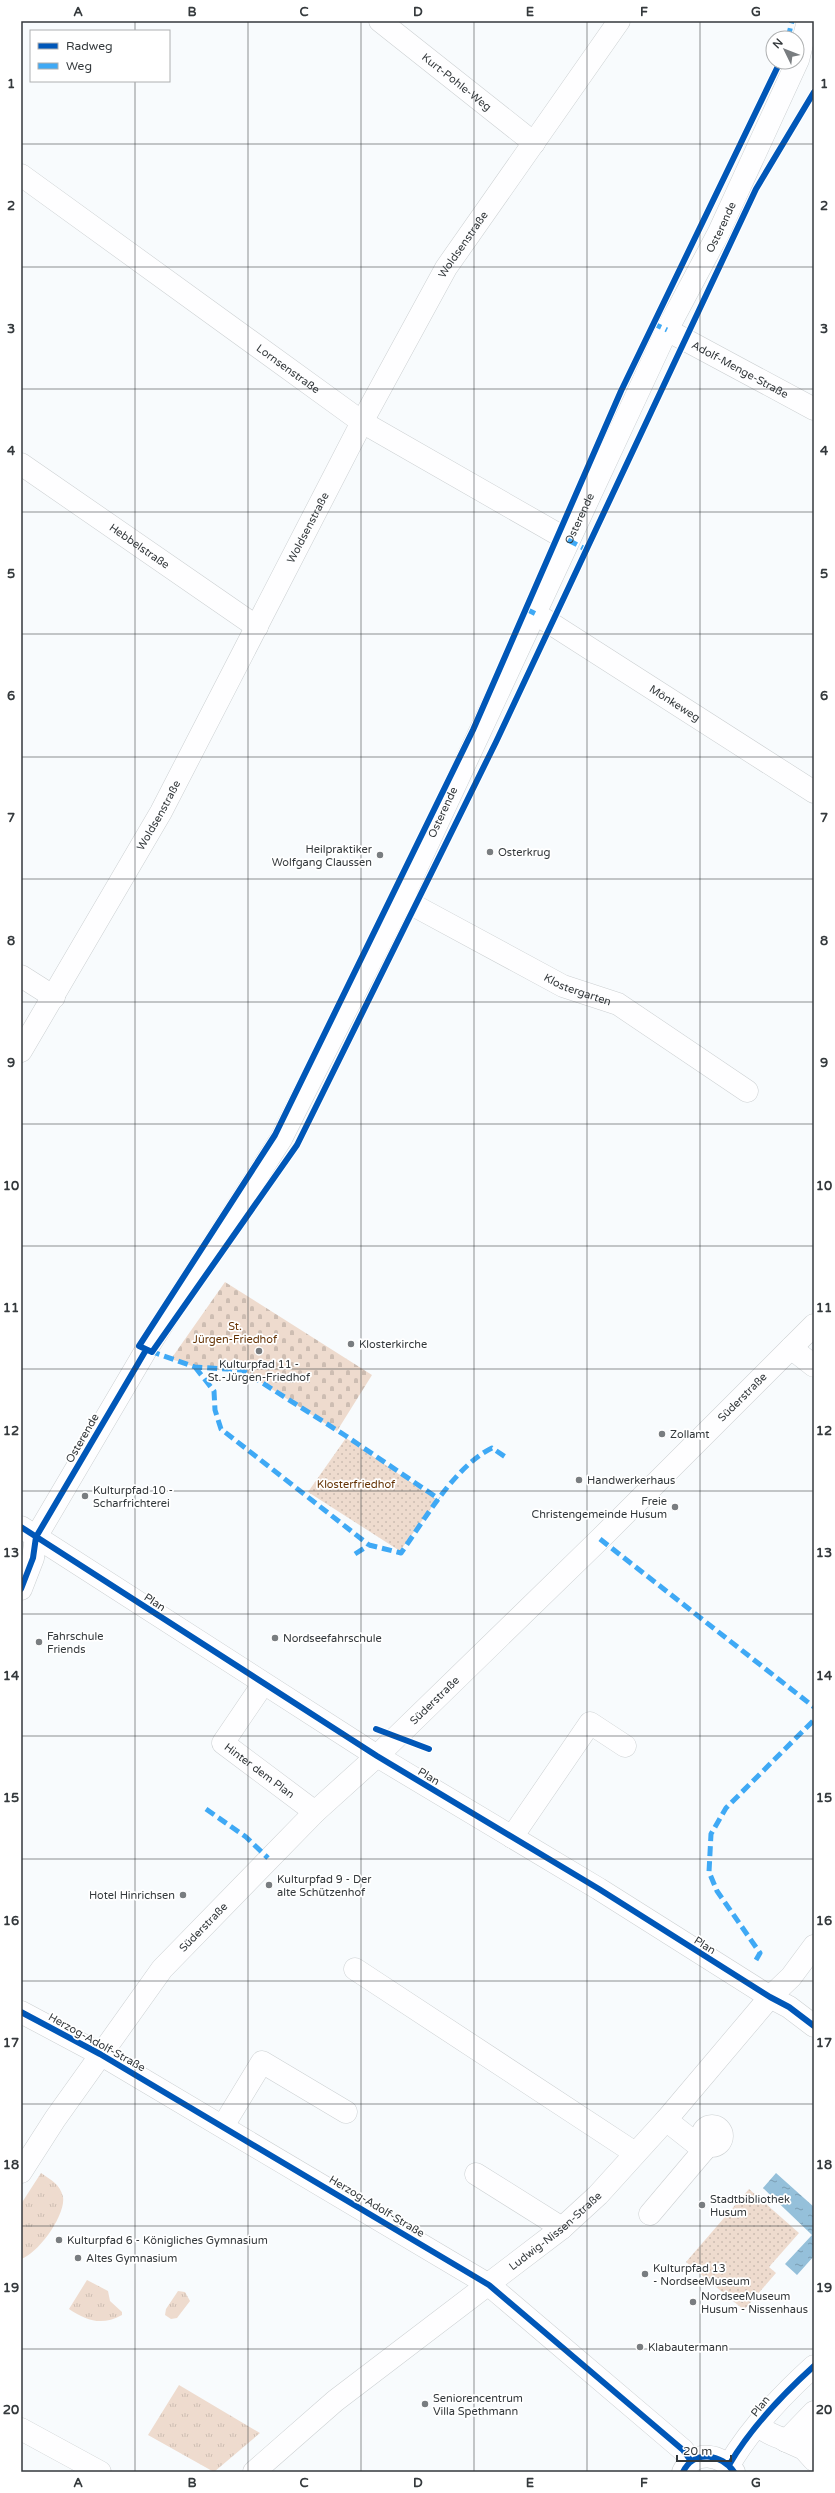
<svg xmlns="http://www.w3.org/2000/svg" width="835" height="2493" font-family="'Varela Round',sans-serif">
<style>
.grass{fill:url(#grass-tufts)}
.cemetery{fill:url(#cemetery-stones)}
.park{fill:url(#park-dots)}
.water{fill:url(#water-ripples)}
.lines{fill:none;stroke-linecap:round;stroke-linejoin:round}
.minor-casing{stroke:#ccd0d2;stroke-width:23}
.major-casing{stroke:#ccd0d2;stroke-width:23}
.minor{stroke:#fefeff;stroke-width:22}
.major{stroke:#fefeff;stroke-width:22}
.quiet{stroke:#3fa9f5;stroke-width:5;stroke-dasharray:10 5;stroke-linecap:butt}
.cycleway-casing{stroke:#fff;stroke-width:8}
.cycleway{stroke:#0057b8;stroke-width:6}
.grid{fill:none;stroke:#34393c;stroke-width:1;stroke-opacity:0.55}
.poi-dot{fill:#797d80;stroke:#fff;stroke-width:1.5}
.labels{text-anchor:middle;stroke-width:3.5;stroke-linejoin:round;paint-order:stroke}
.street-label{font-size:11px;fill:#34393c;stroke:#fff}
.poi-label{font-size:11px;fill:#34393c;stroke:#fff;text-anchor:start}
.park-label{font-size:11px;fill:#653305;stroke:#fff}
.neatline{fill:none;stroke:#34393c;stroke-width:1.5}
.grid-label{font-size:13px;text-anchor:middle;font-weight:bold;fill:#34393c}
</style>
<defs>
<pattern id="grass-tufts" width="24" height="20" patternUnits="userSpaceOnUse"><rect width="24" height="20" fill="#eedbce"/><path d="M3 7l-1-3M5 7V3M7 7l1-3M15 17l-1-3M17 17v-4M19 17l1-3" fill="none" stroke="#cdbdb2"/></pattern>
<pattern id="cemetery-stones" width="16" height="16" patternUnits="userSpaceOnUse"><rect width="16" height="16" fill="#eedbce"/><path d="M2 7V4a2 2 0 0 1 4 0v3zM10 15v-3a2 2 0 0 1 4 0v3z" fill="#cdbdb2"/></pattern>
<pattern id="park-dots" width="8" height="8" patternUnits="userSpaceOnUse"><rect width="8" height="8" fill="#eedbce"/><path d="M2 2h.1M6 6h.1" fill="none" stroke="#cdbdb2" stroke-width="1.8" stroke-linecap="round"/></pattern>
<pattern id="water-ripples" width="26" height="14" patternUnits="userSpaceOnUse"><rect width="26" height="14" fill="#95c0da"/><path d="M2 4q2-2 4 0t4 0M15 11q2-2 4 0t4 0" fill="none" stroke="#7a9db2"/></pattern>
</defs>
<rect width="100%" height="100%" fill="#f8fbfd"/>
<!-- grass -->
<path class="grass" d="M 41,2173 C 51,2180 60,2184 63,2197 C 66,2215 38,2254 21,2259 L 21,2204 Z
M 87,2280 L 108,2291 L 110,2301 L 122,2312 L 122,2315 C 102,2326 87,2321 69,2309 Z
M 178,2291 L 185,2292 L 190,2301 L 177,2318 L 171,2319 L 165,2315 L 166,2309 Z
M 179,2385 L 260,2433 L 214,2472 L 148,2435 Z"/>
<!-- cemetery -->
<path class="cemetery" d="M 225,1282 L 372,1375 L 337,1431 L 242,1370 L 195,1367 L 171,1359 Z"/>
<!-- park -->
<path class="park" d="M 346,1438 L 437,1500 L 400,1551 L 308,1492 Z
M 749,2189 L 799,2233 L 769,2267 L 776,2273 L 744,2310 L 686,2262 Z"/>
<!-- water -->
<path class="water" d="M 776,2173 L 814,2207 L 814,2256 L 797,2275 L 785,2264 L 812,2235 L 763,2188 Z"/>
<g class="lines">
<!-- minor casing -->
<g class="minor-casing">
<g id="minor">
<path id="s1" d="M 380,21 L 534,143"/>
<path id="s2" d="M 21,175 L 362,422 L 568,540"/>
<path id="s3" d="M 21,464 L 257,627"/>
<path id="s4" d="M 536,614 L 814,792"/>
<path id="s5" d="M 402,899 L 563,986 L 618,1004 L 747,1091"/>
<path d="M 21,976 L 54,997"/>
<path id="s6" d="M 21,1051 L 161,812 L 362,422 L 446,268 L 619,21"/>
<path d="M 791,1348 L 814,1366"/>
<path d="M 21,1589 L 33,1558 L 36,1537"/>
<path id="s7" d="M 263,1684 L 223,1743 L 315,1812"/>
<path d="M 512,1837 L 590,1723 L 625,1746"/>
<path d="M 355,1969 L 635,2153"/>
<path d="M 21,2012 L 100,2054 L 489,2285 L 683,2450 L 691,2461"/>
<path d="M 666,2120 L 704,2150 L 707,2144"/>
<path d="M 223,2126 L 262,2062 L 346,2112"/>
<circle cx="712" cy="2136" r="10"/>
<path id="s8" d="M 21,2172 L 55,2119 L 162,1969 L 315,1812 L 377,1756"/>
<path d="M 476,2174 L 562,2228"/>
<path d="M 650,2214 L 704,2150"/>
<path d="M 757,2426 C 781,2441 786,2441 814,2438"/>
<path d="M 21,2429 L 100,2472"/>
<path d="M 784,2440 L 804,2449 L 814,2460"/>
<path d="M 786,2441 L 814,2412"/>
<path id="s9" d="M 254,2472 L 335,2401 L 562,2228 L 598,2195 L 666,2120 L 770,1997 L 791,1977 L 814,1946"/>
</g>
</g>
<!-- major casing -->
<g class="major-casing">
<g id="major">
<path id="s10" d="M 667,330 L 814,409"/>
<path d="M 21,1527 L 377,1756 L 599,1889 L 770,1997 L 789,2007 L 814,2026"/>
<path id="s11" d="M 36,1537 L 146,1350 L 281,1139 L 402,899 L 667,330 L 718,234 L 798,60 L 808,21"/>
<path id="s12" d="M 377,1756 L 600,1539 L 814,1325"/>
<path d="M 729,2465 C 751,2427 782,2395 814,2366"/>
<path d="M 683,2472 C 694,2449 722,2454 734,2472"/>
</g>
</g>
<!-- minor -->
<use href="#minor" class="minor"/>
<!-- major -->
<use href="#major" class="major"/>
<!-- quiet -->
<path class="quiet" d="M 788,38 L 792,21
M 652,323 L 667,330
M 568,540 L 587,550
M 526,609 L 536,614
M 150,1351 L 195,1367 L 242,1370 L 346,1436 L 439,1499
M 195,1367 L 214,1391 L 215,1410 L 221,1429 L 369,1545
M 600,1539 L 814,1707
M 355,1554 L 369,1545 L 401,1553 C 425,1519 455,1466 492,1448 L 507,1458
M 206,1809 L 246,1837 L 268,1858
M 756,1960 L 760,1953 L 717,1891 L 709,1872 L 711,1834 L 726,1808 L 814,1720"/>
<!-- cycleway casing -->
<g class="cycleway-casing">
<path id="cycleway" d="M 780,62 L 621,391 L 473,730 L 275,1135 L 139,1346 L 152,1352 L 297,1145 L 496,742 L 756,189 L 814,92
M 21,1527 L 377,1756 L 599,1889 L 770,1997 L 789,2007 L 814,2026
M 21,1589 L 33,1558 L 36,1537 L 146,1350
M 376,1729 L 429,1749
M 21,2012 L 100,2054 L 489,2285 L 683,2450 L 691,2461
M 729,2465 C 751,2427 782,2395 814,2366
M 683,2472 C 694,2449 722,2454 734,2472"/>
</g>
<!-- cycleway -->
<use href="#cycleway" class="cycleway"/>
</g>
<!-- grid -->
<path class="grid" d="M 135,21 L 135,31M 248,21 L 248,2472M 361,21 L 361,2472M 474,21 L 474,2472M 587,21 L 587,2472M 700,21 L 700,2472M 135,81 L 135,2472M 21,144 L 814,144M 21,267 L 814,267M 21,389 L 814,389M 21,512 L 814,512M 21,634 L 814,634M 21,757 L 814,757M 21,879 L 814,879M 21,1002 L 814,1002M 21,1124 L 814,1124M 21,1246 L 814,1246M 21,1369 L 814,1369M 21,1491 L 814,1491M 21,1614 L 814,1614M 21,1736 L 814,1736M 21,1859 L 814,1859M 21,1981 L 814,1981M 21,2104 L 814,2104M 21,2226 L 814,2226M 21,2349 L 814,2349"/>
<!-- markers -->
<g class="poi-dot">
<circle cx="490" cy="852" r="4"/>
<circle cx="380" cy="855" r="4"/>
<circle cx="351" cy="1344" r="4"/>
<circle cx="259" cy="1351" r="4"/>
<circle cx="662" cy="1434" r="4"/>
<circle cx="579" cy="1480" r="4"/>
<circle cx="85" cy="1496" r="4"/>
<circle cx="675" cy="1507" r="4"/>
<circle cx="275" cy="1638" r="4"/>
<circle cx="39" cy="1642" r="4"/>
<circle cx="269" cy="1885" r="4"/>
<circle cx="183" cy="1895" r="4"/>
<circle cx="702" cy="2205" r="4"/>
<circle cx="59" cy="2240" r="4"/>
<circle cx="78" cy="2258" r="4"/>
<circle cx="645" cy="2274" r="4"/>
<circle cx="693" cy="2302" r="4"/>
<circle cx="640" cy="2347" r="4"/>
<circle cx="425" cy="2404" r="4"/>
</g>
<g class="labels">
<!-- street labels -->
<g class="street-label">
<text dy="4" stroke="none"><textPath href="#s1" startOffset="98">Kurt-Pohle-Weg</textPath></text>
<text dy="4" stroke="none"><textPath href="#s11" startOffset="1480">Osterende</textPath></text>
<text dy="4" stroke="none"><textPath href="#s6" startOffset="920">Woldsenstraße</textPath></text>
<text dy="4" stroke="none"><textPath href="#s2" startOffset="330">Lornsenstraße</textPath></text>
<text dy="4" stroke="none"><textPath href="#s10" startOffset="83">Adolf-Menge-Straße</textPath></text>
<text dy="4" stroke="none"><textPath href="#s11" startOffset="1156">Osterende</textPath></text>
<text dy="4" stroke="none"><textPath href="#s6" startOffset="597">Woldsenstraße</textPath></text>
<text dy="4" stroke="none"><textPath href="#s3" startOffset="144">Hebbelstraße</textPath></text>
<text dy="4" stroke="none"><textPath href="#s4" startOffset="165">Mönkeweg</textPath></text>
<text dy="4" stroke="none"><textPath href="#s11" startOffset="832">Osterende</textPath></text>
<text dy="4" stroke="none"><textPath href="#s6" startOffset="273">Woldsenstraße</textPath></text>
<text dy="4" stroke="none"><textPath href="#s5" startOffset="198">Klostergarten</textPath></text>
<text dy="4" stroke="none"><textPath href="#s12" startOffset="512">Süderstraße</textPath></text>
<text transform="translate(82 1438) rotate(-60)" y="4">Osterende</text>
<text transform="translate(155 1602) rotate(33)" y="4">Plan</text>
<text dy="4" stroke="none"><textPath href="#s12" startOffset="80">Süderstraße</textPath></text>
<text dy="4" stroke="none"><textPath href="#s7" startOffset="117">Hinter dem Plan</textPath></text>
<text transform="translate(429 1776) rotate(31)" y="4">Plan</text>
<text dy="4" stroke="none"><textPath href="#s8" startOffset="306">Süderstraße</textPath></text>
<text transform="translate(705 1945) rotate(32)" y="4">Plan</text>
<text transform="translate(97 2042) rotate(29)" y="4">Herzog-Adolf-Straße</text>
<text transform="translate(377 2206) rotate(31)" y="4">Herzog-Adolf-Straße</text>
<text dy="4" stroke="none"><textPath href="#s9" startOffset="386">Ludwig-Nissen-Straße</textPath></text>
<text transform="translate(760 2406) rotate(-51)" y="4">Plan</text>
</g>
<!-- poi labels -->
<g class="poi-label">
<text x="372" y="853" text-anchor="end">Heilpraktiker<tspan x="372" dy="13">Wolfgang Claussen</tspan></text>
<text x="498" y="856">Osterkrug</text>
<text x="359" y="1348">Klosterkirche</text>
<text x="259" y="1368" text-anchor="middle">Kulturpfad 11 -<tspan x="259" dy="13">St.-Jürgen-Friedhof</tspan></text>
<text x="670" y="1438">Zollamt</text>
<text x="587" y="1484">Handwerkerhaus</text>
<text x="93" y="1494">Kulturpfad 10 -<tspan x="93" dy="13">Scharfrichterei</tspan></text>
<text x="667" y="1505" text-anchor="end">Freie<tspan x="667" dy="13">Christengemeinde Husum</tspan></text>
<text x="47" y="1640">Fahrschule<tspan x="47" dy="13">Friends</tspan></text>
<text x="283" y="1642">Nordseefahrschule</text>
<text x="277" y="1883">Kulturpfad 9 - Der<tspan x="277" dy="13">alte Schützenhof</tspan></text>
<text x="175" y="1899" text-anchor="end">Hotel Hinrichsen</text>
<text x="710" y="2203">Stadtbibliothek<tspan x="710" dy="13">Husum</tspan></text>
<text x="67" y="2244">Kulturpfad 6 - Königliches Gymnasium</text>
<text x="86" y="2262">Altes Gymnasium</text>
<text x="653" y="2272">Kulturpfad 13<tspan x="653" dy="13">- NordseeMuseum</tspan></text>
<text x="701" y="2300">NordseeMuseum<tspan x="701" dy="13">Husum - Nissenhaus</tspan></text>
<text x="648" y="2351">Klabautermann</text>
<text x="433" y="2402">Seniorencentrum<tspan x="433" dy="13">Villa Spethmann</tspan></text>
</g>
<!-- park labels -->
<g class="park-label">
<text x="235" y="1330">St.<tspan x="235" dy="13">Jürgen-Friedhof</tspan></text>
<text x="356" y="1488">Klosterfriedhof</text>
</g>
</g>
<!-- border -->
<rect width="835" height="2493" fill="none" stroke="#ffffff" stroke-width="44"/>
<!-- legend -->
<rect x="30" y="30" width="140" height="52" fill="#ffffff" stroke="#aeb0b1"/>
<rect x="38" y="43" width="20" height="6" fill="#0057b8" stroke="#aeb0b1"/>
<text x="66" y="50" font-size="12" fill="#34393c">Radweg</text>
<rect x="38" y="63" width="20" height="6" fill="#3fa9f5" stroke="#aeb0b1"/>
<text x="66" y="70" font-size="12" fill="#34393c">Weg</text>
<!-- north arrow -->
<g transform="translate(785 50) rotate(313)"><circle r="19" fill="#ffffff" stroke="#aeb0b1"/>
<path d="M0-3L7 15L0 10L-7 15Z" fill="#797d80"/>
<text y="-6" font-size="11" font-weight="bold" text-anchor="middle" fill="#34393c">N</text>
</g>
<!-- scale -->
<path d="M677 2455v6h54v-6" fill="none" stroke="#34393c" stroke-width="2"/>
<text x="683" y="2455" font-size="12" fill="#34393c" stroke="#ffffff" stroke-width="3" paint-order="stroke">20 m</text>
<rect x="22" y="22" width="791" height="2449" class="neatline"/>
<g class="grid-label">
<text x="78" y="16">A</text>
<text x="192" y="16">B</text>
<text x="304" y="16">C</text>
<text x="418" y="16">D</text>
<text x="530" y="16">E</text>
<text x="644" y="16">F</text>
<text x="756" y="16">G</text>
<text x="11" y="88">1</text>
<text x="824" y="88">1</text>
<text x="11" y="210">2</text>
<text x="824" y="210">2</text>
<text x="11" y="333">3</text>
<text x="824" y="333">3</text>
<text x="11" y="455">4</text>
<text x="824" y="455">4</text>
<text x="11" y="578">5</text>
<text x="824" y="578">5</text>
<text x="11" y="700">6</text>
<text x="824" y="700">6</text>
<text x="11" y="822">7</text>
<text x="824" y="822">7</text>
<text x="11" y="945">8</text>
<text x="824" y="945">8</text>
<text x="11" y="1067">9</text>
<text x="824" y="1067">9</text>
<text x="11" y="1190">10</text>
<text x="824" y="1190">10</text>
<text x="11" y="1312">11</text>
<text x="824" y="1312">11</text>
<text x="11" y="1435">12</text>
<text x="824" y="1435">12</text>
<text x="11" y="1557">13</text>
<text x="824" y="1557">13</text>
<text x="11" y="1680">14</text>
<text x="824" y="1680">14</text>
<text x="11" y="1802">15</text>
<text x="824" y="1802">15</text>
<text x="11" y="1925">16</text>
<text x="824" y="1925">16</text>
<text x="11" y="2047">17</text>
<text x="824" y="2047">17</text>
<text x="11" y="2169">18</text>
<text x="824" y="2169">18</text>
<text x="11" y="2292">19</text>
<text x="824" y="2292">19</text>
<text x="11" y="2414">20</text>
<text x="824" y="2414">20</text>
<text x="78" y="2487">A</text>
<text x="192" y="2487">B</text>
<text x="304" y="2487">C</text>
<text x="418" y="2487">D</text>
<text x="530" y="2487">E</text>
<text x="644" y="2487">F</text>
<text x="756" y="2487">G</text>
</g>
</svg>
